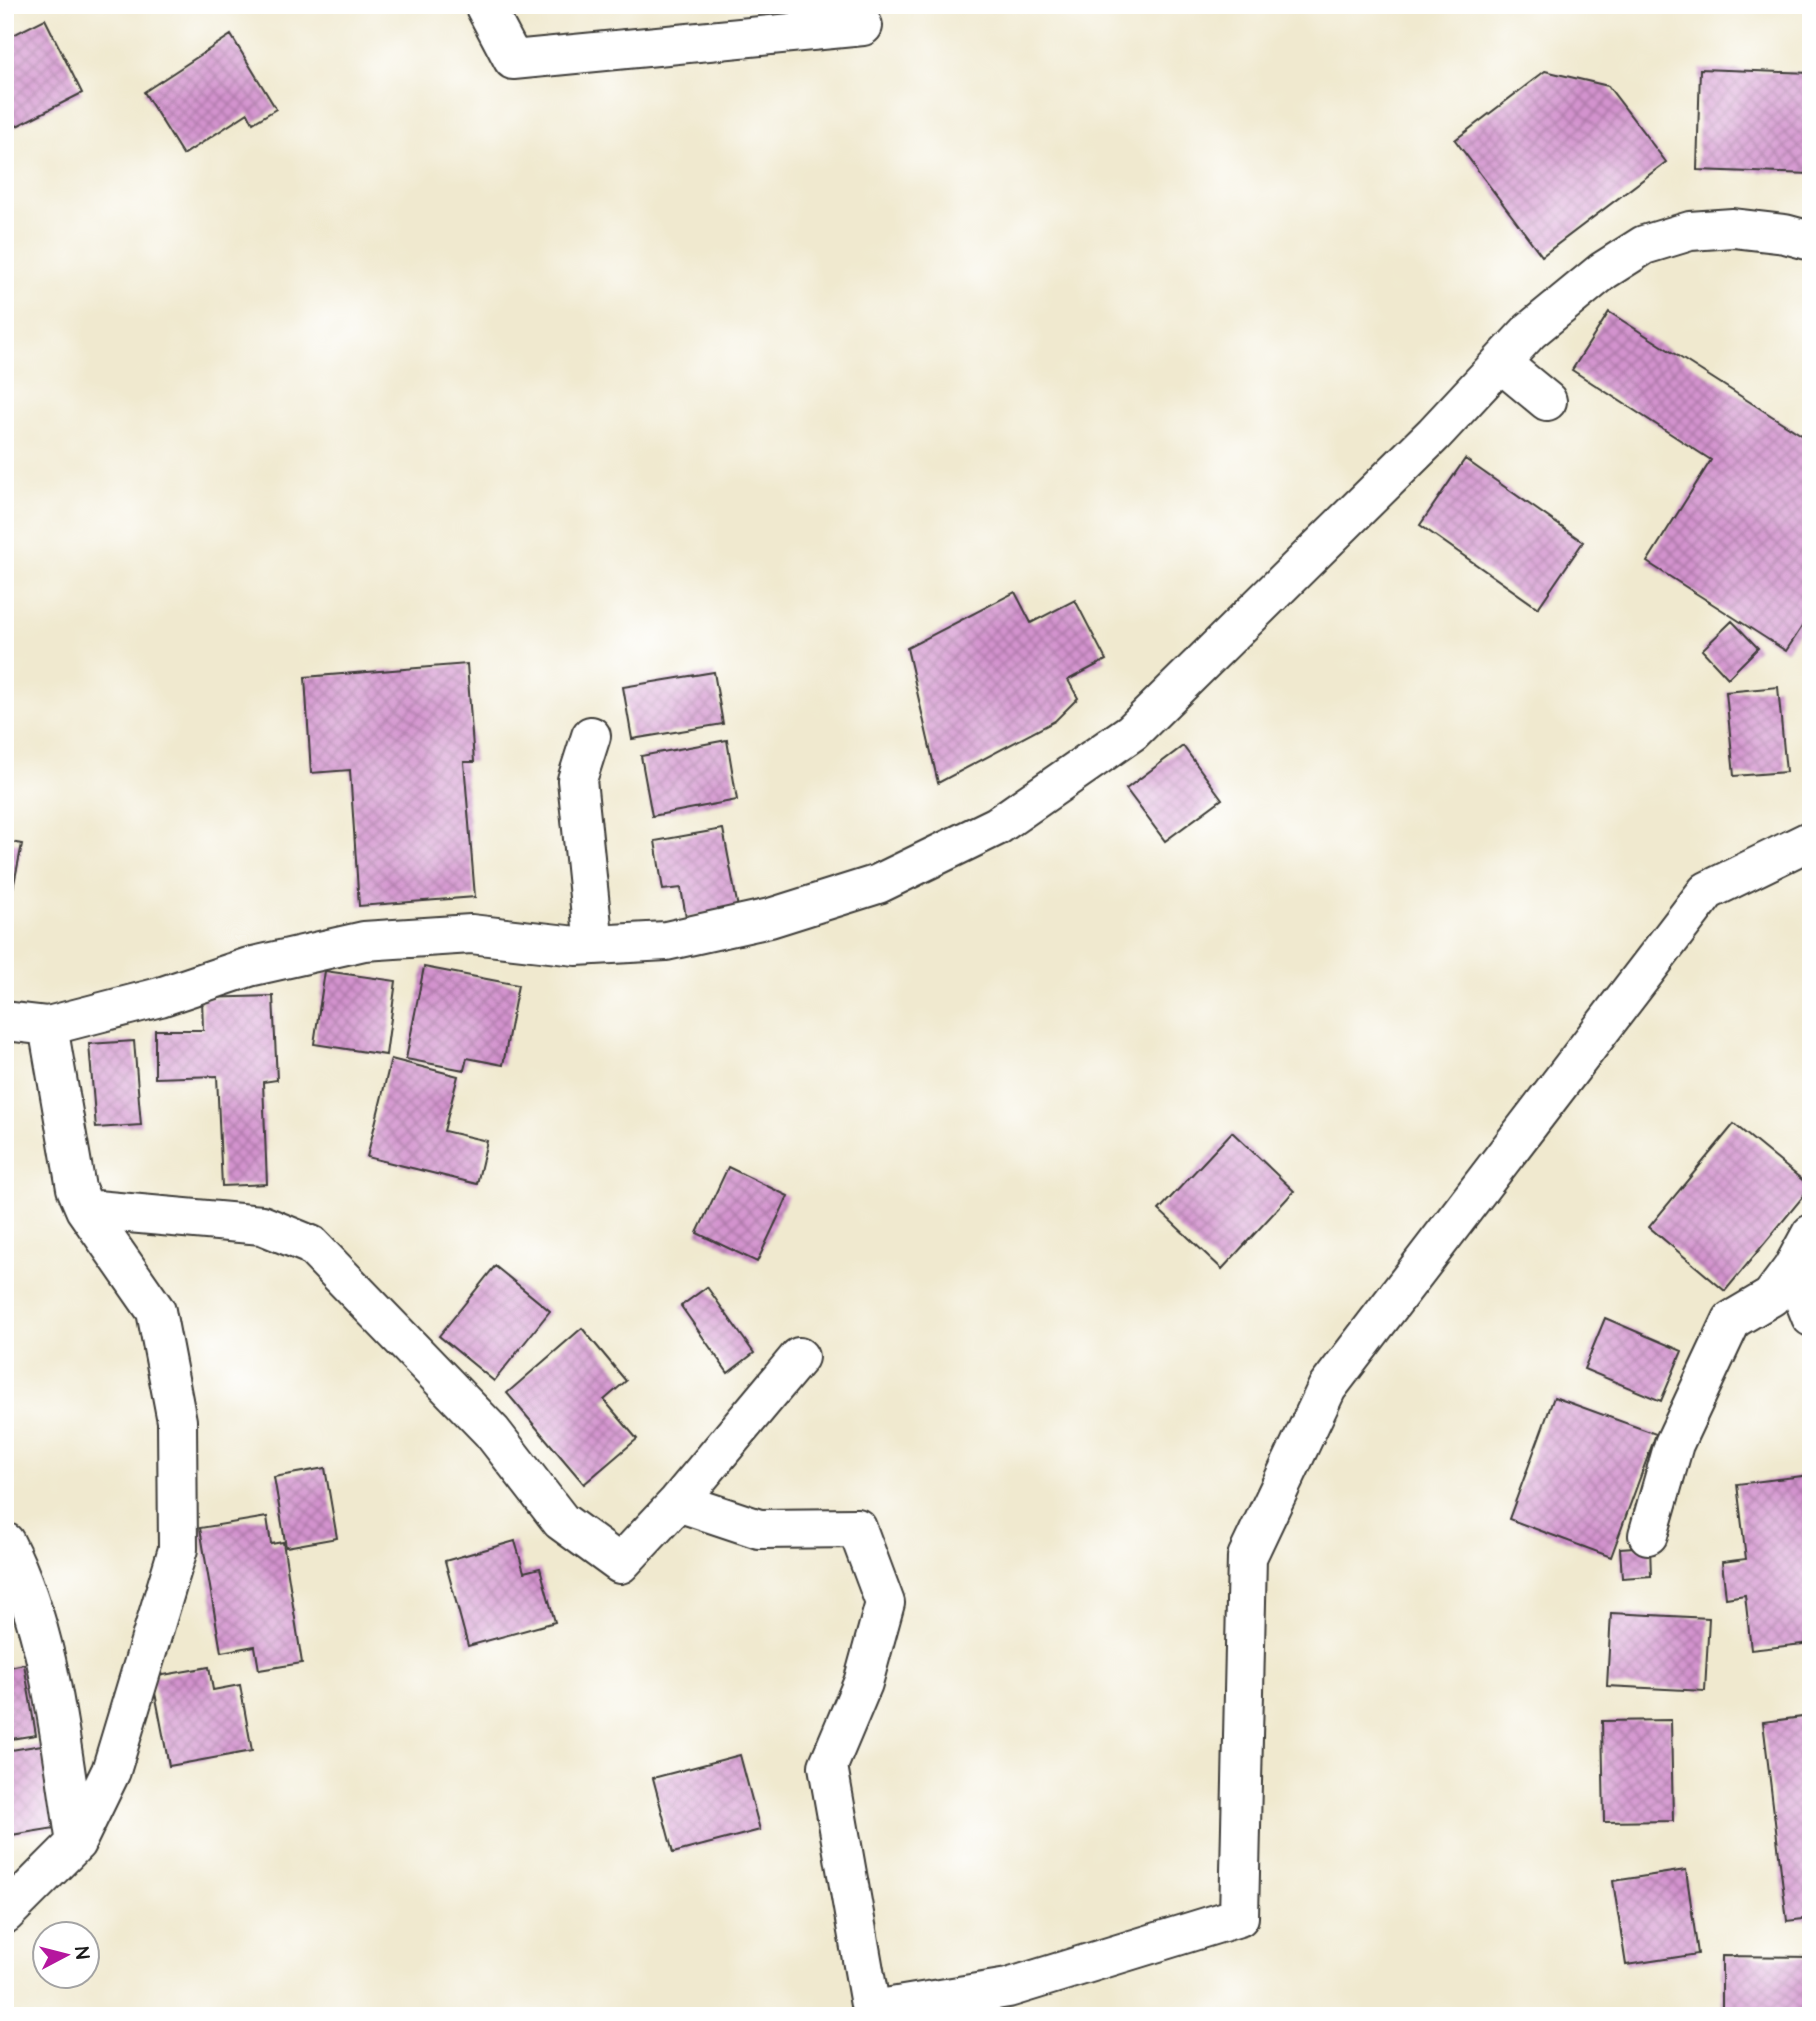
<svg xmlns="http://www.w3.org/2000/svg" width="1816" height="2021" font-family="'Architects Daughter',sans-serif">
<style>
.building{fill:url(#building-cross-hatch)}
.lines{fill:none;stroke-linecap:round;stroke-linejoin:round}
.minor-casing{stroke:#3c3b37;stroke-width:42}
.minor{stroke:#fff;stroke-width:38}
</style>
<defs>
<pattern id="building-cross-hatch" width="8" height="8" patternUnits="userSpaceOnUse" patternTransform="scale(1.75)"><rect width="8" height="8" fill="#d393ce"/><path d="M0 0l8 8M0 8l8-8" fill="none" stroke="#aa77a6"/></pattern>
</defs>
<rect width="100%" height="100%" fill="#fff"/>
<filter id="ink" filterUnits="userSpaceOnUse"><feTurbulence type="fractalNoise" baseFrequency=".0143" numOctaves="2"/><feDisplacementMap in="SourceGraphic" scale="14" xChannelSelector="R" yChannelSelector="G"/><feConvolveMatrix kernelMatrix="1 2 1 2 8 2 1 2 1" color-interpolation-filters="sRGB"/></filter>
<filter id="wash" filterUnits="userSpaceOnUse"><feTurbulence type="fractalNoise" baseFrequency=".00686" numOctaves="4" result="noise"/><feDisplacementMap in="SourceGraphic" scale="28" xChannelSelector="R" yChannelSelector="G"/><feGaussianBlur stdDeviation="1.57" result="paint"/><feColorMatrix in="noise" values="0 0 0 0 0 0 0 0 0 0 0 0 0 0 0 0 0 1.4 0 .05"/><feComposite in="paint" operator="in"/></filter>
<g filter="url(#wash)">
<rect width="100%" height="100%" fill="#f0e9cf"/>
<g id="blocks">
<!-- building -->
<path class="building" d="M 45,19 L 82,93 L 5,132 L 5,39 Z
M 231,35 L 276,109 L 253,123 L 248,113 L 183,155 L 144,92 Z
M 1700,69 L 1811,73 L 1811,174 L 1697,170 Z
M 1545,71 L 1608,86 L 1666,162 L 1542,256 L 1455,140 Z
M 1609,312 L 1811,441 L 1811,613 L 1786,651 L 1647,562 L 1711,460 L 1572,370 Z
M 1465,459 L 1583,542 L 1538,608 L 1420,525 Z
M 1015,592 L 1031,623 L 1075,600 L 1106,660 L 1068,680 L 1078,698 L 1055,721 L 938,783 L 907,648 Z
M 1732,621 L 1758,648 L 1728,678 L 1702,650 Z
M 467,664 L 474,762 L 464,762 L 475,897 L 359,906 L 350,770 L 311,773 L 305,677 Z
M 714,672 L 723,724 L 632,739 L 623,687 Z
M 1778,687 L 1786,772 L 1734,776 L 1726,692 Z
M 727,740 L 737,800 L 652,816 L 641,756 Z
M 1183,746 L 1222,799 L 1165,841 L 1126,789 Z
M 723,829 L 738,908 L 686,917 L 681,888 L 663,890 L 655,841 Z
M 5,841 L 22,844 L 6,923 L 5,923 Z
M 424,967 L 518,985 L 503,1065 L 467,1058 L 464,1070 L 406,1059 Z
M 325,971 L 396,981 L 386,1055 L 314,1044 Z
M 273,996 L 277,1080 L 263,1082 L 267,1184 L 222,1186 L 217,1076 L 155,1078 L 155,1030 L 203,1030 L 202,998 Z
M 134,1041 L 141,1125 L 96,1128 L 89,1044 Z
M 391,1059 L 458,1076 L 444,1131 L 487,1141 L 477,1184 L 367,1157 Z
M 1734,1124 L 1811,1187 L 1725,1291 L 1649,1227 Z
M 1232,1132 L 1294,1191 L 1222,1269 L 1159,1210 Z
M 728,1167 L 788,1196 L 757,1262 L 697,1233 Z
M 495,1266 L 550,1311 L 494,1381 L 439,1336 Z
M 707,1287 L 754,1353 L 728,1373 L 681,1306 Z
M 1605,1318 L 1682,1351 L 1661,1401 L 1584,1369 Z
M 582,1328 L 626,1381 L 604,1400 L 637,1439 L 584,1484 L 507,1393 Z
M 1554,1397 L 1656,1434 L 1611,1557 L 1509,1519 Z
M 325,1468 L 337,1538 L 286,1547 L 274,1477 Z
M 1811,1475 L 1811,1643 L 1751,1650 L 1745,1595 L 1726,1598 L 1722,1562 L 1746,1559 L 1737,1484 Z
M 267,1517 L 271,1544 L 283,1542 L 302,1663 L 259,1670 L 255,1646 L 221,1652 L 200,1528 Z
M 515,1541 L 524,1572 L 540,1568 L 555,1622 L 468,1646 L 445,1561 Z
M 1650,1546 L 1651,1576 L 1622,1578 L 1620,1548 Z
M 1611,1613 L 1709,1618 L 1705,1691 L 1607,1686 Z
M 24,1664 L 36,1735 L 5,1740 L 5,1668 Z
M 209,1667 L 213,1690 L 240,1685 L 252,1751 L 169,1766 L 152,1677 Z
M 1811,1716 L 1811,1918 L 1787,1921 L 1763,1722 Z
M 1671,1720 L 1673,1821 L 1604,1822 L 1602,1721 Z
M 42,1745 L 55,1828 L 5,1836 L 5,1751 Z
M 740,1755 L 760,1830 L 673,1853 L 653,1778 Z
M 1686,1870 L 1698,1954 L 1626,1965 L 1613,1881 Z
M 1722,1956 L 1811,1957 L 1811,2016 L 1722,2016 Z"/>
</g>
</g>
<g filter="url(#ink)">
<use href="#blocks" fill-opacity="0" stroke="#3c3b37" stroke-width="2"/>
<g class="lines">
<!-- minor casing -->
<g class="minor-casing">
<path id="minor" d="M 484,5 L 513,60 L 863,26
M 1501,363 L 1547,401
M 591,736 L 577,780 L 594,945
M 5,1021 L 48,1026 L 160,997 L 249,967 L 364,941 L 471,934 L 576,946 L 666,941 L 770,918 L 878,884 L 997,826 L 1132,732 L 1434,434 L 1530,331 L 1603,271 L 1644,245 L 1690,231 L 1733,228 L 1785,234 L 1811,241
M 85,1209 L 262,1225 L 311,1245 L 492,1432 L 561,1521 L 620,1564 L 678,1502 L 799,1357
M 1811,1234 L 1792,1269 L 1811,1317
M 678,1502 L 759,1529 L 857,1528 L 885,1603 L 863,1683 L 828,1766 L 872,2016
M 1648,1535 L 1674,1444 L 1732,1320 L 1771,1297 L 1792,1269
M 5,1542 C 52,1634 60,1743 76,1843
M 5,1914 L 76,1843 L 111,1771 L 178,1549 L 177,1421 L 156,1311 L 85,1209 L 76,1188 L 48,1026
M 873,2010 L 1008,1988 L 1239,1917 L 1247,1557 L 1327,1388 L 1707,891 L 1811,840"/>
</g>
<!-- minor -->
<use href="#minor" class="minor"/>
</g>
</g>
<!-- margin -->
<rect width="1816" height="2021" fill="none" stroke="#fff" stroke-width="28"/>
<!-- north arrow -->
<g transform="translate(66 1955) rotate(83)"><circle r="33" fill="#ffffff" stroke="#a4a4a4" stroke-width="2"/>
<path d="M0-5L12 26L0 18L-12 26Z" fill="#b5179e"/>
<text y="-10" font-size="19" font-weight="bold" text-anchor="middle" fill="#1c1c1c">N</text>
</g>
</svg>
